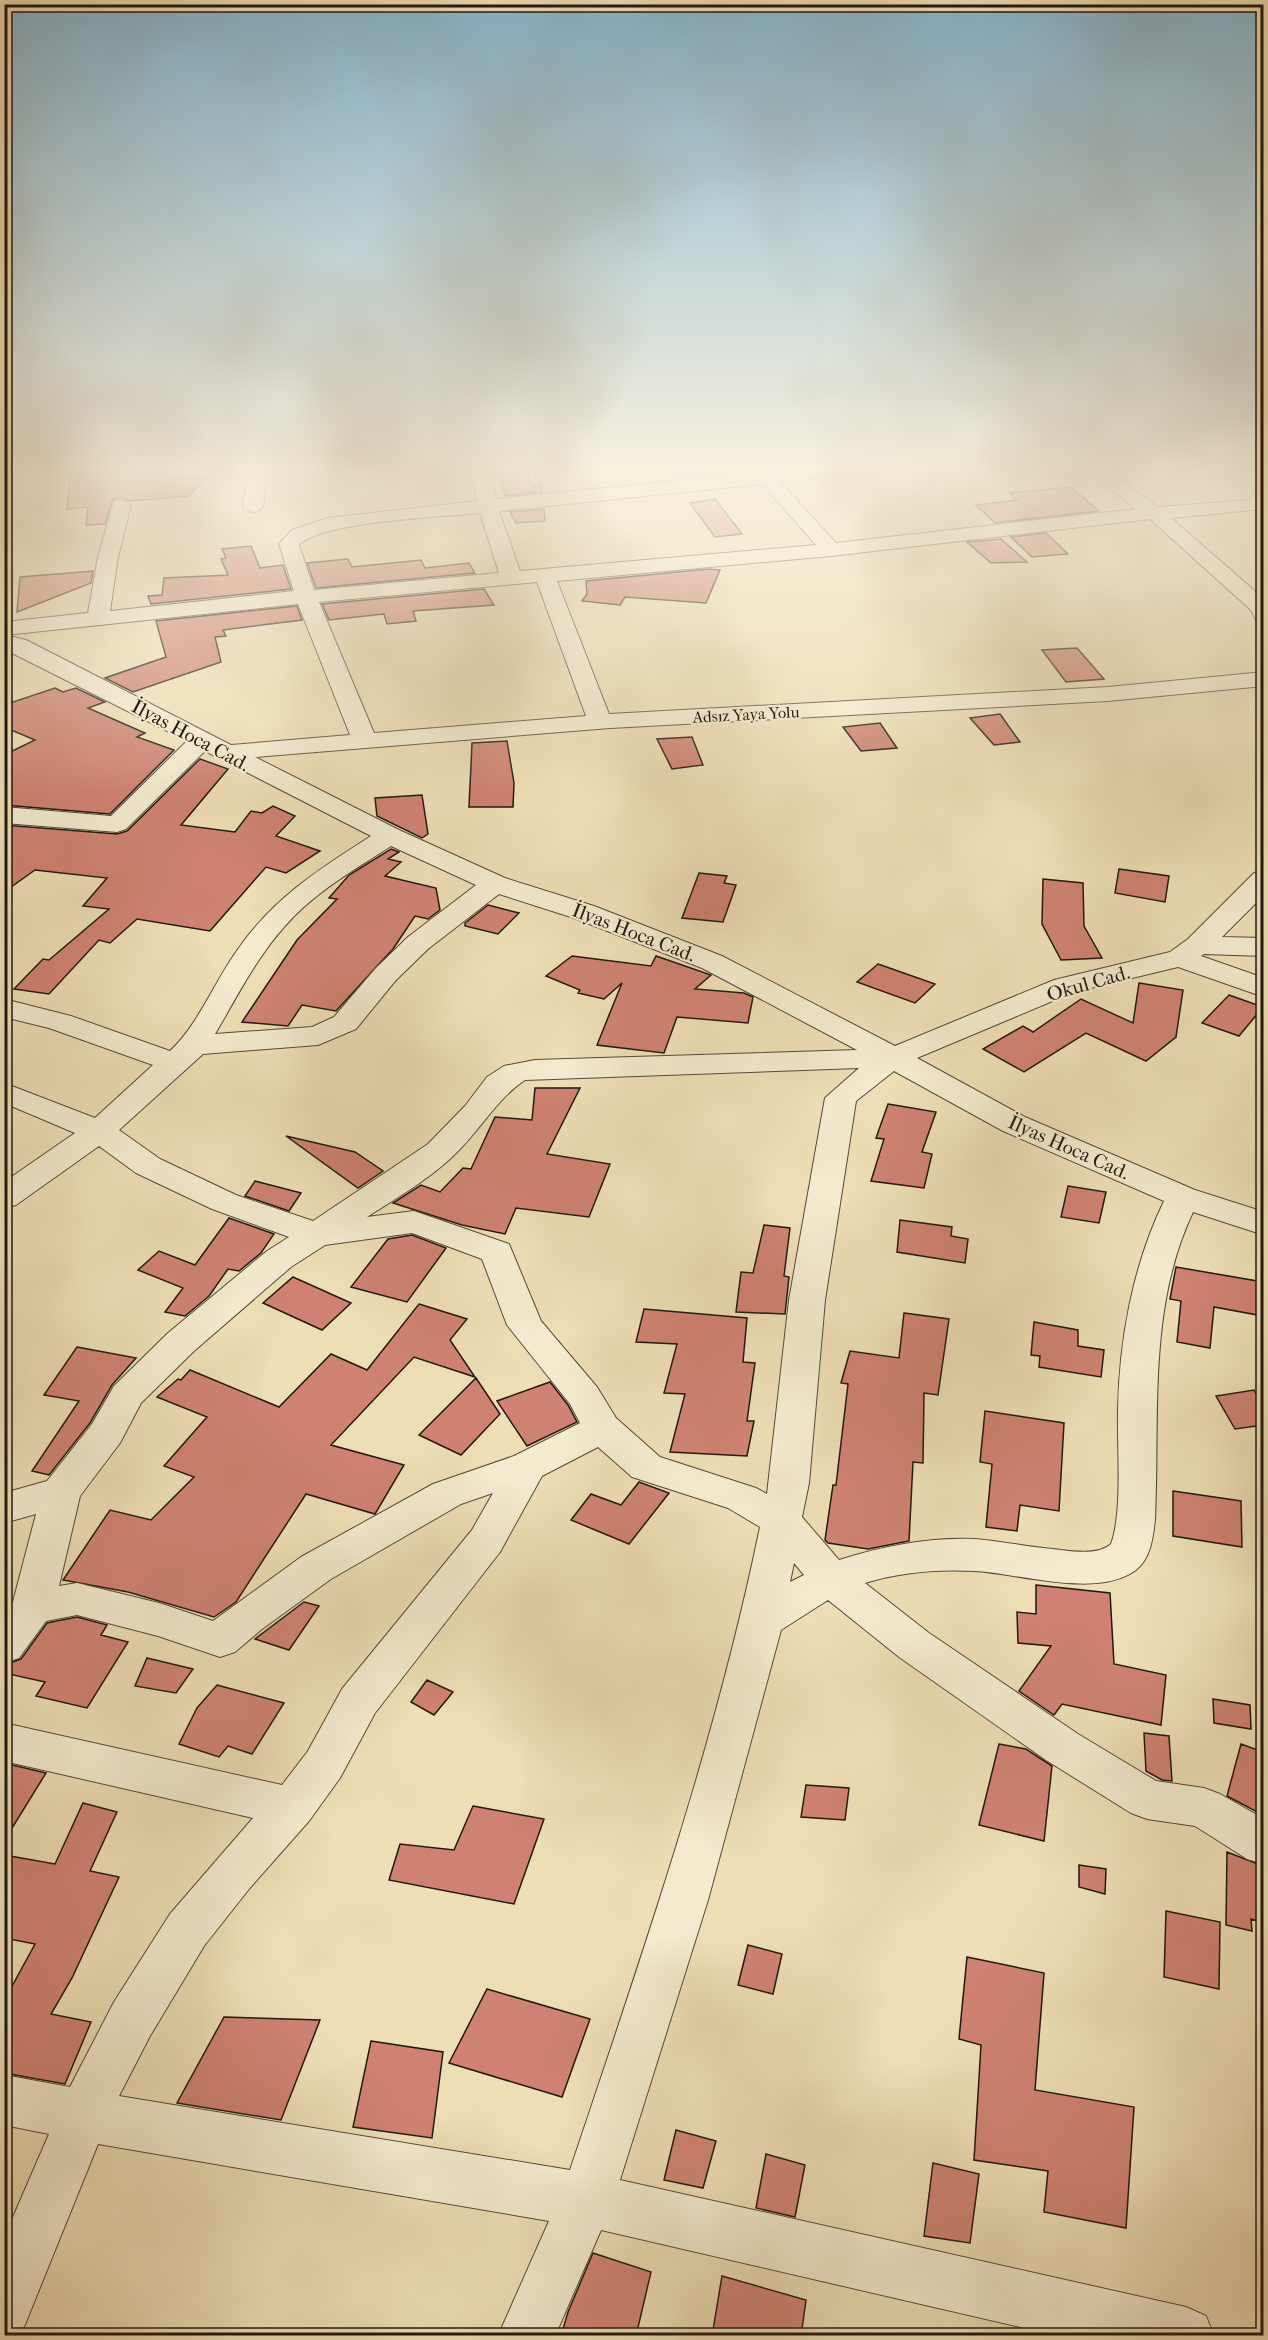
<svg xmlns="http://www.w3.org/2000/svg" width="1268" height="2340" font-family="'IM FELL French Canon',serif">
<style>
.building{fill:#cf8273;stroke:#221710;stroke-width:1.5}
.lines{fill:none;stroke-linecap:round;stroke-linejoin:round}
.minor-casing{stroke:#554939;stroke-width:2}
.minor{fill:#f3eacf;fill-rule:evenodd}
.labels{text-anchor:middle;stroke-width:4.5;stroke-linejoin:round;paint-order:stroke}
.far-street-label{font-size:16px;fill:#221710;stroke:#f3eacf}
.street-label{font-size:20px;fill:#221710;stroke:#f3eacf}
</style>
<rect width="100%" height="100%" fill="#eddeb5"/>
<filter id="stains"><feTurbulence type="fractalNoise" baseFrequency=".00333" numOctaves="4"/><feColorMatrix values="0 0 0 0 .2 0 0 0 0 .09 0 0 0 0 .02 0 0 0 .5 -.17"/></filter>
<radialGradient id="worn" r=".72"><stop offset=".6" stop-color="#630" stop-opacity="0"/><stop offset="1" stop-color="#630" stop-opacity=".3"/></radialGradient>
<!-- building -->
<path class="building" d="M 93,468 L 110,468 L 110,473 L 162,470 L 172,476 L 206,476 L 189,496 L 129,501 L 122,497 L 113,499 L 105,524 L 86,525 L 88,507 L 67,509 L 70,476 L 92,474 Z
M 528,472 L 531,485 L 541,484 L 542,492 L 505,496 L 499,474 Z
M 1071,487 L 1099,511 L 995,523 L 976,505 L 1017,500 L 1010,493 Z
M 715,499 L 742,534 L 715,537 L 690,503 Z
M 544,509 L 545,521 L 516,523 L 510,512 Z
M 1046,533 L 1068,554 L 1032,557 L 1011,537 Z
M 1001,539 L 1027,562 L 991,563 L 967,542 Z
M 251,546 L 260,568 L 283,565 L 291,589 L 151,604 L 148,596 L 162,595 L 164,578 L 228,575 L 221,559 L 226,558 L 222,549 Z
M 348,559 L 352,567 L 421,560 L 425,568 L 469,563 L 475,573 L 316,588 L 307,563 Z
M 709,569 L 720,570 L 706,603 L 625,597 L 620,605 L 582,601 L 587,594 L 586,581 Z
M 93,571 L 91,583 L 17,612 L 20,577 Z
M 484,589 L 494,605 L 413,611 L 416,621 L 387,624 L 384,614 L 329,620 L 322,604 Z
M 297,606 L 302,620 L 223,630 L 226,636 L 215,637 L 221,662 L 133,692 L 105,678 L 166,657 L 156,621 Z
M 1077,648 L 1104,679 L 1066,682 L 1042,650 Z
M 55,688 L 63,692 L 76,688 L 105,702 L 88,708 L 145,733 L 137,737 L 174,750 L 110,814 L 4,805 L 4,755 L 35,740 L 4,727 L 4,705 Z
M 1000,714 L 1020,742 L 994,745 L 970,718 Z
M 880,723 L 897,748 L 861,751 L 843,727 Z
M 692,737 L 703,765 L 672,769 L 657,739 Z
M 507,741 L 514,783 L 513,807 L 469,807 L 472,743 Z
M 200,759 L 228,769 L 181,825 L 235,832 L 251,811 L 262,813 L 273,806 L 295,816 L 276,836 L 320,851 L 286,873 L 266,867 L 210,931 L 137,919 L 110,943 L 99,940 L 49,994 L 14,989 L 43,959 L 49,960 L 109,909 L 83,906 L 107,878 L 35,870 L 4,892 L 4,825 L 117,834 L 127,831 Z
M 422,795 L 428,834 L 422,838 L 377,816 L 375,798 Z
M 391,849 L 399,852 L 388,859 L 401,862 L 385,876 L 436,888 L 440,910 L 428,919 L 415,916 L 393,949 L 336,1011 L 302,1005 L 288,1026 L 242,1022 L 297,940 L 337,899 L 329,898 L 349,875 Z
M 1119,869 L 1169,876 L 1165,902 L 1115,893 Z
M 699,873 L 727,876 L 724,883 L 736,885 L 723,922 L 682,918 Z
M 1043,879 L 1083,883 L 1084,926 L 1102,958 L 1061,960 L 1042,924 Z
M 488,905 L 519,913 L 498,934 L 465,926 L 465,923 Z
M 572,956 L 651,966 L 656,956 L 711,975 L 695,989 L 744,993 L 753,997 L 748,1023 L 677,1017 L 664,1053 L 597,1045 L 622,983 L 604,999 L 578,993 L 580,990 L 546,976 Z
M 878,964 L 935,984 L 915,1003 L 857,982 Z
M 1139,983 L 1183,990 L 1176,1037 L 1146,1061 L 1086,1033 L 1024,1072 L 983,1049 L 1023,1026 L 1033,1032 L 1081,999 L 1133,1023 Z
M 1229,995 L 1263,1007 L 1239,1036 L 1202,1023 Z
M 535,1088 L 580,1088 L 547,1154 L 610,1164 L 589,1217 L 516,1208 L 505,1234 L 462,1225 L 393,1203 L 421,1185 L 440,1192 L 463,1168 L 471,1169 L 495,1117 L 532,1120 Z
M 888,1104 L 936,1112 L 922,1152 L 932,1154 L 924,1188 L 871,1181 L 884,1139 L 876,1138 Z
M 286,1136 L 355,1152 L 383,1171 L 358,1188 Z
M 255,1181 L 301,1193 L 289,1211 L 245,1196 Z
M 1068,1186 L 1106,1192 L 1099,1223 L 1061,1217 Z
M 229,1218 L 274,1234 L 261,1253 L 239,1271 L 228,1269 L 209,1296 L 185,1316 L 165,1312 L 183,1288 L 138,1270 L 159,1251 L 195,1265 Z
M 900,1220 L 952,1227 L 951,1236 L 968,1239 L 965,1263 L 897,1252 Z
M 764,1225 L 790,1228 L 784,1276 L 789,1277 L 785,1314 L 736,1312 L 741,1272 L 753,1273 Z
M 412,1235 L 446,1248 L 407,1302 L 351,1287 L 388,1239 Z
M 1176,1267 L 1263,1282 L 1263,1316 L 1214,1307 L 1210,1348 L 1177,1342 L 1181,1301 L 1170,1299 Z
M 293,1277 L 351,1303 L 322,1330 L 263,1303 Z
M 419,1304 L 467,1319 L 450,1340 L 475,1377 L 414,1357 L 331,1445 L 404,1465 L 375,1514 L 306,1494 L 236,1602 L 214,1617 L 128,1592 L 63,1580 L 110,1510 L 151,1520 L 194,1477 L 164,1466 L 207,1417 L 157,1397 L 178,1379 L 181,1380 L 190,1370 L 279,1407 L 331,1354 L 367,1370 Z
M 644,1309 L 747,1318 L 743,1362 L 755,1363 L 747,1421 L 754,1421 L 747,1456 L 670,1452 L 685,1394 L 664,1393 L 677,1344 L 636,1342 Z
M 904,1313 L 949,1319 L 938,1395 L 924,1393 L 923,1463 L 913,1462 L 909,1541 L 868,1549 L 828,1543 L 825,1540 L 833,1485 L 836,1485 L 848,1384 L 841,1383 L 850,1351 L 899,1358 Z
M 1034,1322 L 1078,1330 L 1078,1346 L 1104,1350 L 1101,1377 L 1039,1367 L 1040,1356 L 1031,1355 Z
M 77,1347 L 136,1358 L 112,1385 L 90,1423 L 49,1475 L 32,1471 L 79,1401 L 44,1395 Z
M 476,1378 L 500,1414 L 461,1455 L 419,1435 Z
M 550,1382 L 568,1405 L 577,1422 L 527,1446 L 497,1401 Z
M 1254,1390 L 1263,1406 L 1263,1425 L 1235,1429 L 1216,1396 Z
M 985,1411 L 1064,1423 L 1059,1511 L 1020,1505 L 1017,1531 L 986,1527 L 992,1464 L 980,1462 Z
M 639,1482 L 669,1493 L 629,1544 L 571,1520 L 591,1494 L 621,1505 Z
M 1173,1491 L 1241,1501 L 1242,1547 L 1173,1536 Z
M 1036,1585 L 1110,1593 L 1114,1664 L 1166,1675 L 1161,1725 L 1062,1704 L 1054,1715 L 1019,1691 L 1051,1646 L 1018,1643 L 1017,1612 L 1036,1614 Z
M 304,1602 L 319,1606 L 289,1650 L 255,1639 Z
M 77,1617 L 107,1625 L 101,1635 L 128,1642 L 87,1708 L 36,1696 L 45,1682 L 4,1673 L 4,1665 L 21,1659 L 47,1623 Z
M 147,1658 L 193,1669 L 176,1693 L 135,1686 Z
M 427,1680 L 453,1692 L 434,1715 L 411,1702 Z
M 217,1685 L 284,1703 L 252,1754 L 228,1746 L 219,1757 L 179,1744 L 197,1708 Z
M 1213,1699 L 1250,1705 L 1251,1729 L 1214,1723 Z
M 1144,1733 L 1169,1736 L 1172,1781 L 1162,1780 L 1146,1771 Z
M 999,1744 L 1026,1749 L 1052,1766 L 1044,1841 L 979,1825 Z
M 1241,1744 L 1263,1752 L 1263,1815 L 1227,1796 Z
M 4,1763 L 46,1773 L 4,1841 Z
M 806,1785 L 849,1788 L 845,1820 L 801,1817 Z
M 83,1803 L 117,1812 L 90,1871 L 119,1877 L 72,1978 L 51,2014 L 91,2022 L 65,2084 L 4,2073 L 4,2001 L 35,1944 L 4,1938 L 4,1855 L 55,1864 Z
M 473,1806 L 544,1819 L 514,1904 L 389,1880 L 400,1844 L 454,1850 Z
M 1227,1852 L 1263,1866 L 1263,1922 L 1251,1919 L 1252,1931 L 1226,1925 Z
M 1079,1865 L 1106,1869 L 1105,1894 L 1079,1887 Z
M 1166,1911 L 1220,1922 L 1219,1989 L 1164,1977 Z
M 748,1945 L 782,1954 L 773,1994 L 738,1985 Z
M 967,1957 L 1044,1973 L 1035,2090 L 1134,2107 L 1126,2228 L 1044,2212 L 1048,2171 L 974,2160 L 981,2045 L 959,2039 Z
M 487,1989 L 590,2019 L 562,2097 L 449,2063 Z
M 224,2017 L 320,2020 L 281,2120 L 177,2103 Z
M 371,2041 L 443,2052 L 432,2138 L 353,2127 Z
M 676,2130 L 716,2141 L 703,2188 L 664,2180 Z
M 766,2154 L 805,2165 L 795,2217 L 756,2208 Z
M 933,2163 L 979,2174 L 970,2243 L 924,2236 Z
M 593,2253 L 651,2272 L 636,2336 L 561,2336 L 568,2312 Z
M 722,2276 L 806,2300 L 801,2336 L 712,2336 Z"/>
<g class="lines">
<!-- minor casing -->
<g class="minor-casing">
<path id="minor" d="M 163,468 L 272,468 L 267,473 L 263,507 L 253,513 L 243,507 L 248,474 L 172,474 Z
M 471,468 L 489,468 L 496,499 L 753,473 L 749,468 L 768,468 L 771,471 L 804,468 L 867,468 L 858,474 L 780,482 L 836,543 L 1136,509 L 1082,468 L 1103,468 L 1158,507 L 1250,500 L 1257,488 L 1264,486 L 1263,509 L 1171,518 L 1264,599 L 1264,621 L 1256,620 L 1251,610 L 1150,519 L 831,556 L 557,581 L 609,714 L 1108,687 L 1264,672 L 1264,686 L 1108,701 L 610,728 L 255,757 L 399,830 L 505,878 L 594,906 L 722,956 L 895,1046 L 1054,980 L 1170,952 L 1188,939 L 1254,873 L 1264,871 L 1264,895 L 1222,937 L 1264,938 L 1264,956 L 1204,954 L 1201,956 L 1264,978 L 1264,997 L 1178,967 L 1074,992 L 917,1058 L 1025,1117 L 1195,1190 L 1264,1212 L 1264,1235 L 1193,1212 C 1147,1309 1160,1417 1155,1520 C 1153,1537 1151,1558 1136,1570 C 1097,1599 1018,1573 974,1571 C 938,1569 900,1572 865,1583 L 929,1633 L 1078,1734 L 1156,1781 L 1204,1788 L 1220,1794 L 1264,1819 L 1264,1864 L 1247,1859 L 1195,1826 L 1147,1819 L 1131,1813 L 1046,1760 L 899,1657 L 828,1600 L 781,1630 L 708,1900 L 620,2180 L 1186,2307 L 1206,2316 L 1214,2336 L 1059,2336 L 601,2230 L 555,2336 L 498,2336 L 549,2221 L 98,2144 L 24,2327 L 4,2335 L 4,2238 L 49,2134 L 4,2125 L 4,2075 L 70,2087 L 114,2002 L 170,1914 L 253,1818 L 4,1761 L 4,1723 L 282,1785 L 308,1751 L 342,1689 L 472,1530 L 493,1493 L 461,1504 L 331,1579 L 262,1629 L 235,1652 L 220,1657 L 158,1636 L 77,1615 L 46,1621 L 19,1658 L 4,1663 L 4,1613 L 13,1602 L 36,1514 L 4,1523 L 4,1493 L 47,1481 L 92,1424 L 114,1386 L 168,1333 L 267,1251 L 289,1237 L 212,1209 L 136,1173 L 99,1146 L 16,1205 L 4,1208 L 4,1182 L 75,1133 L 4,1103 L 4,1083 L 95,1118 L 153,1065 L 49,1028 L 4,1017 L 4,999 L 71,1016 L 170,1051 C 198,1025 214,983 236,952 C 271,900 319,869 371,836 L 205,751 L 126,829 L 117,832 L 4,823 L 4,807 L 111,816 L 187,741 L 4,649 L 4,622 L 88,613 L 98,557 L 114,501 L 121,499 L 131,505 L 118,557 L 110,611 L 294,591 L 279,544 L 292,530 L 328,518 L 477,501 ZM 762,484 L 816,545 L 520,571 L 499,511 ZM 480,513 L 499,573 L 314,590 L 299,545 C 323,521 443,517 480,513 ZM 537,582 L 586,716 L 374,733 L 319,602 ZM 298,604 L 350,735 L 231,745 L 26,640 L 5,635 ZM 391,846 L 476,885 L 408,937 L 376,968 L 334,1017 L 312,1027 L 215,1034 C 237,997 256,958 285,926 C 315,892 354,870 391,846 ZM 499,894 L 574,918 L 702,968 L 857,1050 L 535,1060 L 504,1066 L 487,1077 L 465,1106 L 428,1144 L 313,1221 L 236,1195 L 160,1159 L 119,1130 L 203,1054 L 318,1045 L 356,1029 L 396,980 L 428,949 ZM 859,1068 L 825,1098 L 789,1300 L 767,1494 L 756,1488 L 660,1457 L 616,1418 L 597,1387 L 541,1321 L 509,1244 L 414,1211 L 367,1217 C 395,1199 426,1181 451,1158 C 478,1134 495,1100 525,1080 ZM 894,1071 L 1003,1131 L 1164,1201 C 1133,1265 1119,1340 1118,1411 C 1117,1448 1123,1511 1111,1544 C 1098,1556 1069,1551 1053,1549 C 1027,1547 1001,1541 975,1539 C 928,1537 883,1546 839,1560 L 802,1517 L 809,1483 L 825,1300 L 856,1101 ZM 412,1233 L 482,1259 L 507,1325 L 570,1404 L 580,1423 L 514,1456 L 433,1484 L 301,1557 L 213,1621 L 159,1603 L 77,1583 L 59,1586 L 80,1496 L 120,1443 L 141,1403 L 194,1351 L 291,1267 L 325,1245 ZM 598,1447 L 632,1477 L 728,1508 L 760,1527 C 715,1746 641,1958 570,2170 L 119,2096 L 150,2036 L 204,1946 L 249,1889 L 309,1821 L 340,1778 L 375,1713 L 500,1552 L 542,1476 ZM 794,1563 L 804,1575 L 790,1582 Z"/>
</g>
<!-- minor -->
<use href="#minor" class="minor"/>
</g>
<!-- sky -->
<linearGradient id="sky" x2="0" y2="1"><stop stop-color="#88b7d0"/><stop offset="0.59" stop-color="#f7f0de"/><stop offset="1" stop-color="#f7f0de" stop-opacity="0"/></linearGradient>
<rect width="1268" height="796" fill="url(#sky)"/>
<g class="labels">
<!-- far-street labels -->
<g class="far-street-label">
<text transform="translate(746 714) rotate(-3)" y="6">Adsız Yaya Yolu</text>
</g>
<!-- street labels -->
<g class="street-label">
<text transform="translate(191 735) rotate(28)" y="7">İlyas Hoca Cad.</text>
<text transform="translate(634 932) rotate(21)" y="7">İlyas Hoca Cad.</text>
<text transform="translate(1088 983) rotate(-16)" y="7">Okul Cad.</text>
<text transform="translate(1069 1147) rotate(24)" y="7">İlyas Hoca Cad.</text>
</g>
</g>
<!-- margin -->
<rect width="1268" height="2340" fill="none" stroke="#eddeb5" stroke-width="24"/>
<rect x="6" y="6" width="1256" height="2328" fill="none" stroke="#221710" stroke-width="3"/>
<rect x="12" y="12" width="1244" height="2316" fill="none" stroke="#221710" stroke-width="1.5"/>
<rect width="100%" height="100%" filter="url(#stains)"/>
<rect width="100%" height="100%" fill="url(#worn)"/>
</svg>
